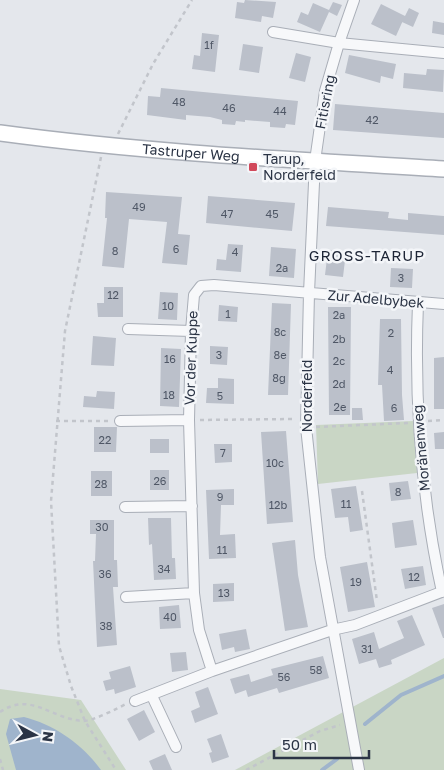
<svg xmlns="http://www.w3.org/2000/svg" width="444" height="770" font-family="'Golos Text',sans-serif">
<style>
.green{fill:#c9d6c5}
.water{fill:#9fb4cc}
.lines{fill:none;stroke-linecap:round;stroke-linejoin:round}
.stream{stroke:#9fb4cc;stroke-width:4}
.building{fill:#bbc0ca}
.street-casing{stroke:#a9aeb7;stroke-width:12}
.secondary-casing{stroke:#a9aeb7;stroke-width:18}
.path{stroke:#c2c5cb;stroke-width:2.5;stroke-dasharray:4 4;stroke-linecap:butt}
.street{stroke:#f7f8fa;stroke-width:10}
.secondary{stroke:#fff;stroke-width:15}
.poi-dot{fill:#d1495b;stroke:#f4f6f9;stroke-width:2}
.labels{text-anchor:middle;stroke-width:5;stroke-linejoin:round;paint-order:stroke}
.number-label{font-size:11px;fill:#4f5766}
.street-label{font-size:14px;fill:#2b3445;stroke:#f4f6f9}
.poi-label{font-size:14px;fill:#2b3445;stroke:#f4f6f9;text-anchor:start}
.neighbourhood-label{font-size:15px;letter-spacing:1px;fill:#1d2536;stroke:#f4f6f9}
</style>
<rect width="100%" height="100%" fill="#e4e7ec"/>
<!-- green -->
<path class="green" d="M 413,421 L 417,473 L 318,484 L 316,425 Z
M 444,658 L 444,770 L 235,770 Z
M 0,689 L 81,700 L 126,770 L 0,770 Z"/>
<!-- water -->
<path class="water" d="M 24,717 C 55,725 82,744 101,770 L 16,770 L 6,734 L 10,719 Z"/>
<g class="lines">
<!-- stream -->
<path class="stream" d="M 365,724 L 401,695 L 444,676
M 322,770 L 337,759"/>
</g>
<!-- building -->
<path class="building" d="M 245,0 L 276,2 L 273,18 L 262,16 L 261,22 L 235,18 L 237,2 L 244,3 Z
M 333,2 L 342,5 L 337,16 L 329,12 L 320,32 L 297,22 L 301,12 L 308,15 L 313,3 L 329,10 Z
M 381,4 L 405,16 L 396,36 L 371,24 Z
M 409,8 L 419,13 L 413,27 L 402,22 Z
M 433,21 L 444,23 L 444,35 L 432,33 Z
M 202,33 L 219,35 L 215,72 L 192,69 L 194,55 L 200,56 Z
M 243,44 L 263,47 L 259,73 L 239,70 Z
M 296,53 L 311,57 L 305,82 L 289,78 Z
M 349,55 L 396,64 L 393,79 L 381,76 L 380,83 L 345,73 Z
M 427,69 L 444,70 L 443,92 L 403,88 L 404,73 L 426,75 Z
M 161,88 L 298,101 L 295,125 L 286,124 L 285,128 L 270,127 L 270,122 L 245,120 L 245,122 L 236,121 L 235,125 L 222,124 L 222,120 L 210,117 L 186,115 L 186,120 L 147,115 L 148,96 L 160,97 Z
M 335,104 L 444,113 L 444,138 L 333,130 Z
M 106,192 L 182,197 L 178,234 L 190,235 L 187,265 L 162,263 L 167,222 L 129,219 L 124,268 L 102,266 L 107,218 L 105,218 Z
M 208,196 L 295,203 L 292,231 L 206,223 Z
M 328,207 L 389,212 L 388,218 L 408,220 L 408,213 L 444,216 L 444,235 L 326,226 Z
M 228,244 L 243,245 L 241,272 L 216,270 L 217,259 L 226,260 Z
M 271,247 L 296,249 L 294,278 L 269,276 Z
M 328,250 L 346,252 L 343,277 L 325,275 Z
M 391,268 L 413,269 L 412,288 L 390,287 Z
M 104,287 L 123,287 L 123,317 L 98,317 L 97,303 L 104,303 Z
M 160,292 L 178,293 L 177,320 L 158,319 Z
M 272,303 L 291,304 L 288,395 L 268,395 Z
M 219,305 L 238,307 L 237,322 L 218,321 Z
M 328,307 L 351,307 L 350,415 L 329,415 Z
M 380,319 L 401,319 L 402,395 L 404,420 L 384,421 L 382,385 L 378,385 Z
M 93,336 L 116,338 L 114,366 L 91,365 Z
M 210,346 L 228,347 L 227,365 L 210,364 Z
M 161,348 L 181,349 L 179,407 L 160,406 Z
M 444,357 L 444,409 L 434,409 L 434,358 Z
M 218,378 L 234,379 L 234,404 L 206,403 L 207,388 L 218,388 Z
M 97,391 L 115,392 L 114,409 L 83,407 L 84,396 L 96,397 Z
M 352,408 L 362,408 L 363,420 L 352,420 Z
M 94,427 L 117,427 L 116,452 L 94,452 Z
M 286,431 L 293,522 L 267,524 L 261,432 Z
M 444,432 L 444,449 L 435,449 L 434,433 Z
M 150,439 L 169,439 L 169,453 L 150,453 Z
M 214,444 L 232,444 L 232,462 L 215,463 Z
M 150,470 L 169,470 L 169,490 L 150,490 Z
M 91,471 L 112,471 L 112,496 L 91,496 Z
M 408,481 L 411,499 L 391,501 L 389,483 Z
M 356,486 L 363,530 L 350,532 L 348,517 L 335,518 L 331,489 Z
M 234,489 L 234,505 L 221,505 L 220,535 L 235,534 L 236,558 L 209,559 L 206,490 Z
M 148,518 L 171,518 L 172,558 L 175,558 L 176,579 L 154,580 L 152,544 L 149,545 Z
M 90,520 L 114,520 L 114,560 L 117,560 L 118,587 L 113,587 L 117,645 L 97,647 L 93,561 L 95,561 L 96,534 L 90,534 Z
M 413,520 L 417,545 L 395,548 L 392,523 Z
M 295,540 L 298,575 L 308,627 L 285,631 L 272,543 Z
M 367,562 L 375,607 L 348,612 L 340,567 Z
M 423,566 L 426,585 L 405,589 L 401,569 Z
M 234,583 L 234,601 L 213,602 L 213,584 Z
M 444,604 L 444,638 L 443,638 L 432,608 Z
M 179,605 L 181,628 L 160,629 L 159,607 Z
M 412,615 L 425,645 L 391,660 L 392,664 L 379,668 L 376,659 L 359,664 L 352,639 L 374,632 L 379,649 L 404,638 L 397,621 Z
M 246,629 L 250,649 L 235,652 L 234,647 L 222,650 L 219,634 Z
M 186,652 L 188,670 L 172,672 L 170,653 Z
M 323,656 L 329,678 L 279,693 L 277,688 L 248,697 L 246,690 L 235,694 L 230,679 L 249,674 L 251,682 L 273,675 L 271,669 Z
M 130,666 L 136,687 L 115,694 L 114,689 L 106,691 L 103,681 L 111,679 L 109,672 Z
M 208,687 L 218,714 L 195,723 L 191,711 L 200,707 L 195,692 Z
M 144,710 L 155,732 L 139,741 L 127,719 Z
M 221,734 L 229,757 L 212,763 L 209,753 L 212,752 L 207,739 Z
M 165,754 L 172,770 L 153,770 L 149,761 Z"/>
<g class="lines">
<!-- street casing -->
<g class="street-casing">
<path id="street" d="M 354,0 L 339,43 L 325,91 L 315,161 L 309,293 L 306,427 L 320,557 L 359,770
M 273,32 L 339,43 L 444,53
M 418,303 C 414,400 421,496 442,592
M 128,329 L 191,331
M 120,421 L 189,420
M 125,507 L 192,506
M 126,597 L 194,593
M 212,671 L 199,630 L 194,593 L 189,420 L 191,331 L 194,295 L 201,286 L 214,285 L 444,304
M 152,696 L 176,747
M 135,701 L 212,671 L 332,630 L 355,625 L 444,591"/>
</g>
<!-- secondary casing -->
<g class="secondary-casing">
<g id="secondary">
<path id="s1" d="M 0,133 C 148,153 296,160 444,169"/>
</g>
</g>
<!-- path -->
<path class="path" d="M 118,134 L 153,64 L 192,0
M 101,157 L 65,331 L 51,501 L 59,646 L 71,686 L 85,721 L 116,770
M 200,420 L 295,419
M 56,421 L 110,421
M 428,421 L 444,420
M 316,427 L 408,423
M 362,491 L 377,601
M 0,712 C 31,691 51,719 83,721 C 93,721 116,709 126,704
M 0,759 L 3,770
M 246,770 L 320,731 L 340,725"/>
<!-- street -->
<use href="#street" class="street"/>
<!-- secondary -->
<use href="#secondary" class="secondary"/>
</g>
<!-- markers -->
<rect class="poi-dot" x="248" y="162" width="10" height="10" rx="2.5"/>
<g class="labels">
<!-- number labels -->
<g class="number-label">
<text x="209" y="49">1f</text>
<text x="179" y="106">48</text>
<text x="229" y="112">46</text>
<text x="280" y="115">44</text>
<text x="372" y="124">42</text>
<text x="139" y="211">49</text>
<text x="227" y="218">47</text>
<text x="272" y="218">45</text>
<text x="176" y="253">6</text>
<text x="115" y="255">8</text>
<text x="235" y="256">4</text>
<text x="282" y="272">2a</text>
<text x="401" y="282">3</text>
<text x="113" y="299">12</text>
<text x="168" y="310">10</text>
<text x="228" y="318">1</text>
<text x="339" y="319">2a</text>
<text x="280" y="336">8c</text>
<text x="391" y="337">2</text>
<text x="339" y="343">2b</text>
<text x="219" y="359">3</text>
<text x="280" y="359">8e</text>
<text x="170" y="363">16</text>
<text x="339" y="365">2c</text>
<text x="390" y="374">4</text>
<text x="279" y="382">8g</text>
<text x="339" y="388">2d</text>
<text x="169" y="399">18</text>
<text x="220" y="400">5</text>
<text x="340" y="411">2e</text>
<text x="394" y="412">6</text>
<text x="105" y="444">22</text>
<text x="223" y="457">7</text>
<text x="275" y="467">10c</text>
<text x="160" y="485">26</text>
<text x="101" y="488">28</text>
<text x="398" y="496">8</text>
<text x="220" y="501">9</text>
<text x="346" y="508">11</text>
<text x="278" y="509">12b</text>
<text x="102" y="531">30</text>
<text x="222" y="554">11</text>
<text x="164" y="573">34</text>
<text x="105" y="578">36</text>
<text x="414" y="581">12</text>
<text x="356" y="586">19</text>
<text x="224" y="597">13</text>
<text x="170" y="621">40</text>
<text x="106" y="630">38</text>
<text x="367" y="653">31</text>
<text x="316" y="674">58</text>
<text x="284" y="681">56</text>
</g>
<!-- street labels -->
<g class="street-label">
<text transform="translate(325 102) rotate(-79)" y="5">Fitisring</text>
<text dy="5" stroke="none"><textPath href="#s1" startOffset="192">Tastruper Weg</textPath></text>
<text transform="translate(376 299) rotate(5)" y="5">Zur Adelbybek</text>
<text transform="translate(191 358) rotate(-88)" y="5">Vor der Kuppe</text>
<text transform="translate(307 396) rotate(-90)" y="5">Norderfeld</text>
<text transform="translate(421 448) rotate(-95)" y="5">Moränenweg</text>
</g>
<!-- poi labels -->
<g class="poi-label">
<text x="263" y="164">Tarup,<tspan x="263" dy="16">Norderfeld</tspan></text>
</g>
<!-- neighbourhood labels -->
<g class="neighbourhood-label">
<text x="367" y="261">GROSS-TARUP</text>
</g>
</g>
<!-- north arrow -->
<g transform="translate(35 735) rotate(97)" stroke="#f4f6f9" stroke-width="4" paint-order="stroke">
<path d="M0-4L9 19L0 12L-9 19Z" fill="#2b3445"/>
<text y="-8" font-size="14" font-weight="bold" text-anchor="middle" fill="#2b3445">N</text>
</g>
<!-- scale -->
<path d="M274 750v8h95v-8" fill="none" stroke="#2b3445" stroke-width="2.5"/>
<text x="282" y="750" font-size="15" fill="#2b3445" stroke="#f4f6f9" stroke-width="4" paint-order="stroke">50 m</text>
</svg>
